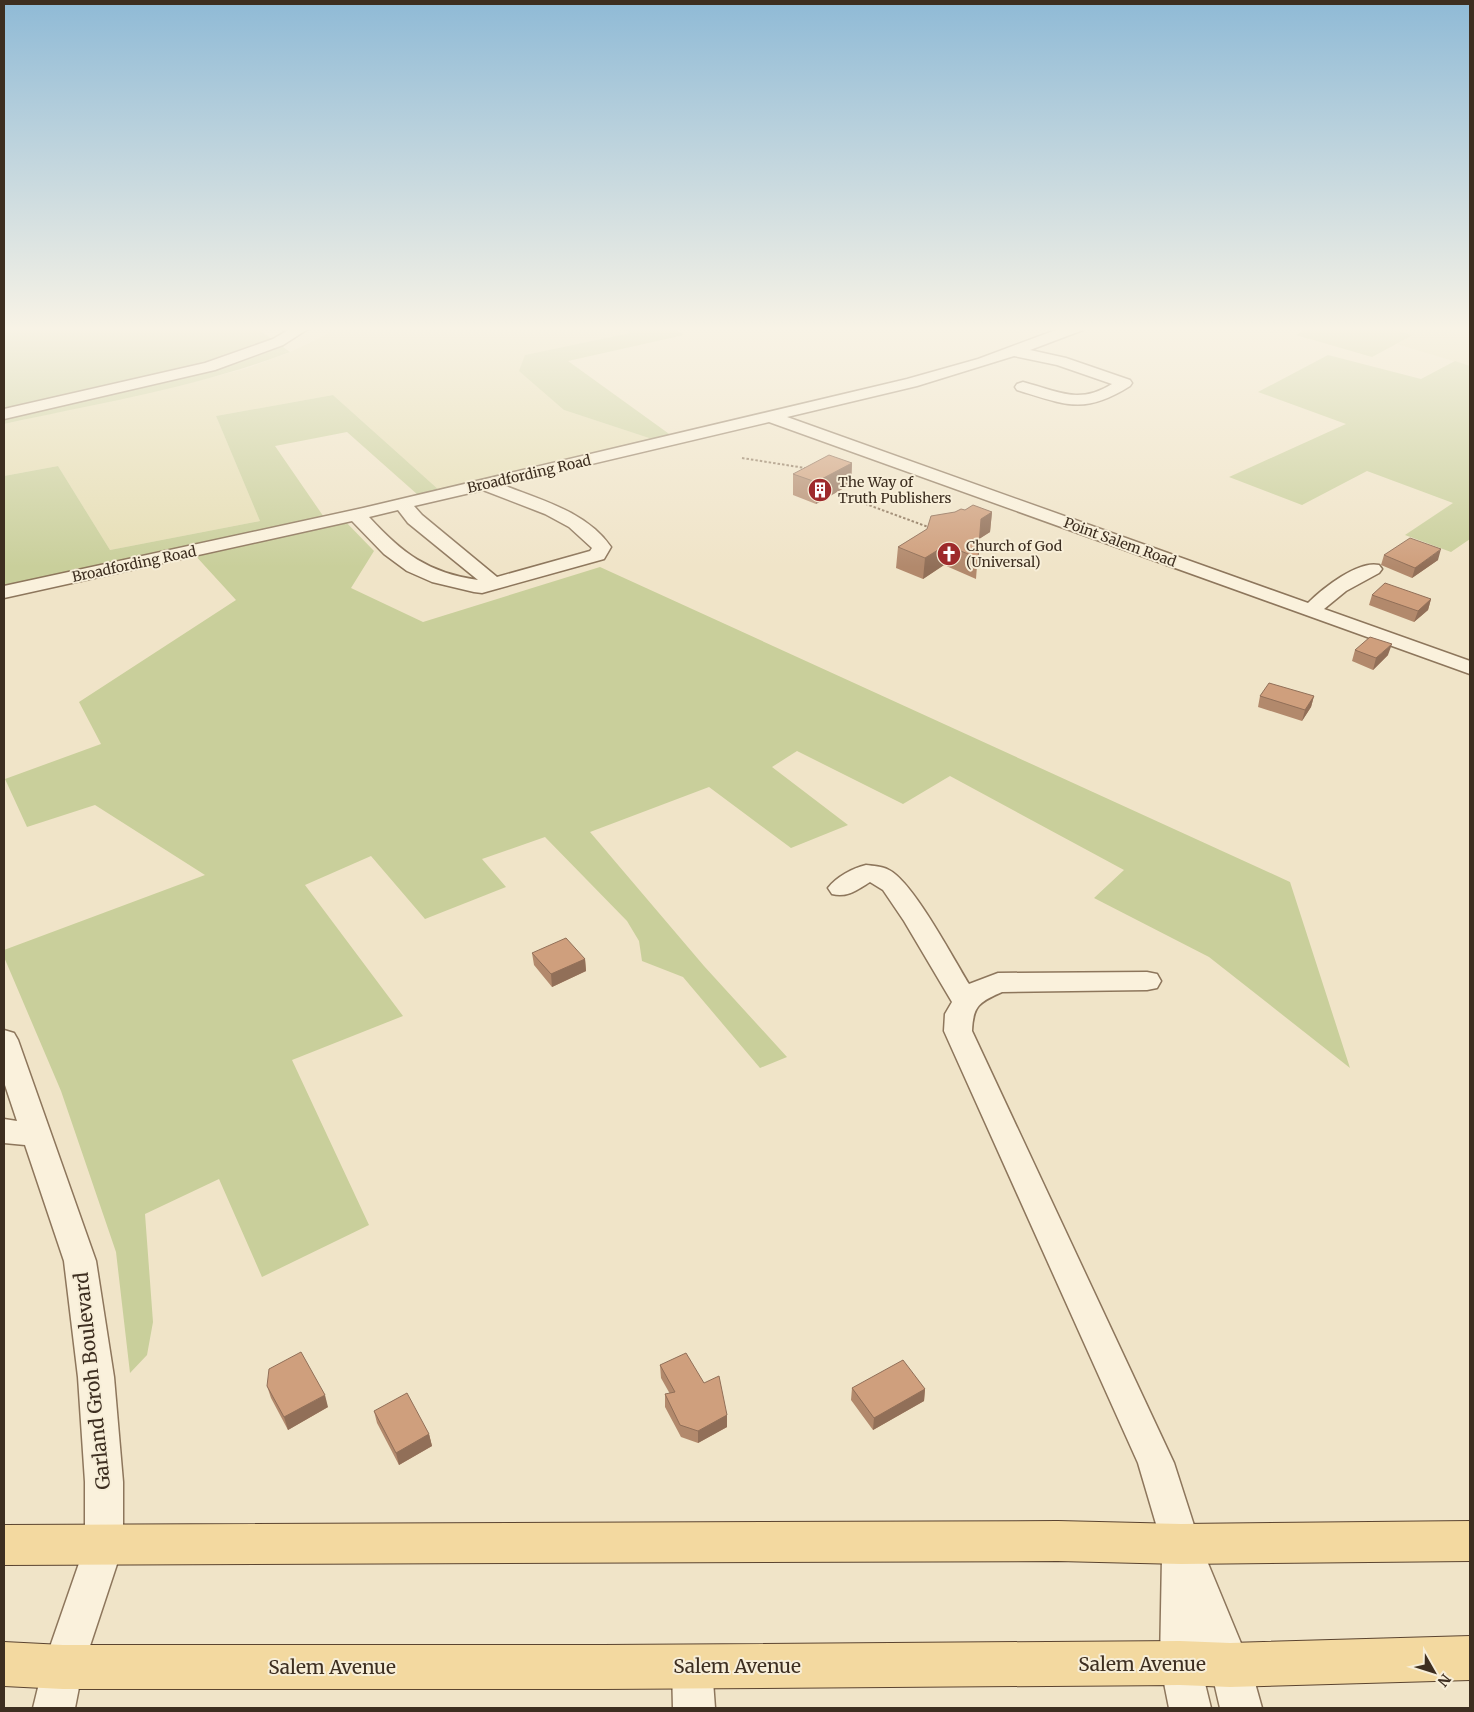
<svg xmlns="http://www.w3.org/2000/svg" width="1474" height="1712" font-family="Merriweather,serif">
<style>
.farmland{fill:#e6deb5}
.green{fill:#c9cf9b}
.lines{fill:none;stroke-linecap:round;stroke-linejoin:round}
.minor-casing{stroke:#8d765c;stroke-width:3}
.major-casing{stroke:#5b4430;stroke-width:2}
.path{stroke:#8d765c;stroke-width:2;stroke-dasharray:2.5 2;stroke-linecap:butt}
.minor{fill:#faf1dc;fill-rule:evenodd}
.major{fill:#f3d9a0;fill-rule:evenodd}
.wall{fill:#b2896c}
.shaded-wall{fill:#916f58}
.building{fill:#cf9f7d;stroke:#916f58}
.labels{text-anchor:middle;stroke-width:4;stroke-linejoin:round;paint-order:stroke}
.far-street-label{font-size:14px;fill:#3d2e20;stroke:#f7eed8}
.far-poi-label{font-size:14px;fill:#3d2e20;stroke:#f7eed8;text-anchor:start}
.near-street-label{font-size:19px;fill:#3d2e20;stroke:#f7eed8}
</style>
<rect width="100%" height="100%" fill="#f0e4c8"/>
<!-- farmland -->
<path class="farmland" d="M 336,327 L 621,327 L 631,333 L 525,355 L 564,410 L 655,440 L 439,490 L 333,395 L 216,416 L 260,521 L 110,550 L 58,466 L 4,476 L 4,424 L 186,384 L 248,368 L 290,352 L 322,337 Z
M 1384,327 L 1470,327 L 1470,366 L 1397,344 L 1412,335 Z"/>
<!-- green -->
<path class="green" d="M 4,327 L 255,327 L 290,352 C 198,387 100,403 4,424 Z
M 621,327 L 671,327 L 684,335 L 568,361 L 672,436 L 655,440 L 564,410 L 519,371 L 525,355 L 630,333 Z
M 1309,327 L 1384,327 L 1413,335 L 1372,357 L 1296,335 Z
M 1328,355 L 1421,379 L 1455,361 L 1470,366 L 1470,539 L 1451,552 L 1405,535 L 1453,503 L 1367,471 L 1302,505 L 1229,477 L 1346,424 L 1258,392 Z
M 333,395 L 439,490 L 418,495 L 347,432 L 275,446 L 328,523 L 344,520 L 374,551 L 351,588 L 423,622 L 600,567 L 1290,882 L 1350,1068 L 1209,957 L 1094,898 L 1124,870 L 950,776 L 903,804 L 797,751 L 772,767 L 848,825 L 791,848 L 709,787 L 590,832 L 704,966 L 787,1057 L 760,1068 L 683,977 L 642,961 L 639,941 L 627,921 L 545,837 L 482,859 L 506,887 L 425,919 L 371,856 L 305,885 L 403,1016 L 292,1060 L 369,1225 L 262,1277 L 219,1179 L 145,1214 L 153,1322 L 147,1355 L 130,1373 L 116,1252 L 61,1091 L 4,957 L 4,950 L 205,875 L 95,805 L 27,827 L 5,779 L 101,744 L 79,702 L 236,600 L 193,553 L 4,592 L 4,476 L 58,466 L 110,550 L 260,521 L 216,416 Z"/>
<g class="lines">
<!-- minor casing -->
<g class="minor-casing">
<path id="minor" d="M 293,327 L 311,327 L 283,345 L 215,370 L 4,419 L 4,409 L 205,363 L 273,339 Z
M 1064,327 L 1085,327 L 1083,330 L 1030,350 L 1066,358 L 1130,380 L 1132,383 L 1130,386 C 1084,415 1066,405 1017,390 L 1015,387 L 1017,384 L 1023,382 C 1057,391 1079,405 1112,384 L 1057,365 L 1014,356 L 917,386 L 787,417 L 1308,603 C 1322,589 1358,560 1379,565 L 1382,569 L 1379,573 L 1346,591 L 1324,609 L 1470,661 L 1470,674 L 769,422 L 503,485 C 541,500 587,512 611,547 L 604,559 L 489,591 L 482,593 L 474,592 L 432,582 L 407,571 L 384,554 L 352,521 L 4,598 L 4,586 L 363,508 L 907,379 L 978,359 ZM 483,490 L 545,514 L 569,527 L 592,548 L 590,551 L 497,577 L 422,515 L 414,506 ZM 398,510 L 408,523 L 478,580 C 428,573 402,553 369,517 Z
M 866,865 C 873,866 882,866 889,870 C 913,882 953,958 969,984 L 998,973 L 1147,972 L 1157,974 L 1161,981 L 1157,988 L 1147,990 L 1002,992 C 979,1002 973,1006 972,1031 L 1174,1463 L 1200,1544 L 1250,1665 L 1262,1708 L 1220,1708 L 1210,1665 L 1200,1642 L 1200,1663 L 1211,1708 L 1169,1708 L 1160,1663 L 1162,1557 L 1164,1551 L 1138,1463 L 944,1031 L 945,1014 L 952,1002 L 904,921 L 883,890 L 870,882 C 857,890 847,898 832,894 L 828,888 C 836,877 853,868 866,865 Z
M 4,1030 L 14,1033 L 18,1040 L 96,1261 L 114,1377 L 123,1482 L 123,1546 L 83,1667 L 75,1708 L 33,1708 L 43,1667 L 85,1546 L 85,1482 L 78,1377 L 64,1261 L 25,1145 L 4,1143 L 4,1119 L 17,1121 L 4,1082 Z
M 692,1647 L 706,1653 L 712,1667 L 715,1708 L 673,1708 L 672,1667 L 678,1653 Z"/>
</g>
<!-- major casing -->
<g class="major-casing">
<path id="major" d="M 1058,1521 L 1181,1524 L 1470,1521 L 1470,1561 L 1181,1564 L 1058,1561 L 4,1565 L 4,1525 Z
M 1470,1636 L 1470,1680 L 1230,1687 L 1180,1685 L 603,1689 L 63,1689 L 4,1686 L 4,1642 L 63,1645 L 603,1645 L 1180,1641 L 1230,1643 Z"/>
</g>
<!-- path -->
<path class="path" d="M 742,458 L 805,468
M 847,482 L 860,488
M 844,496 L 931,528"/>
<!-- minor -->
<use href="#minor" class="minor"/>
<!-- major -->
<use href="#major" class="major"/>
</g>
<!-- wall -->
<path class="wall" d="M 852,463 L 851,484 L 816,504 L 793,495 L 793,474 Z
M 955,512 L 992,512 L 990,532 L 979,539 L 976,579 L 944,565 L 923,579 L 896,568 L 898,547 Z
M 1384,555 L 1438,560 L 1412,578 L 1381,565 Z
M 1372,595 L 1431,599 L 1428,610 L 1414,622 L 1369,605 Z
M 1355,650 L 1388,655 L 1373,670 L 1352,661 Z
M 1260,696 L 1314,696 L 1311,707 L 1302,721 L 1258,707 Z
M 532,953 L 585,959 L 586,971 L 552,987 L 534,965 Z
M 660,1365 L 704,1383 L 727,1415 L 727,1427 L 698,1443 L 681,1437 L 665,1407 L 665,1394 L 670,1394 L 661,1378 Z
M 267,1386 L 328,1407 L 288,1430 L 271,1398 Z
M 852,1388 L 925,1389 L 924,1401 L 873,1430 L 851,1400 Z
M 374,1411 L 429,1434 L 432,1446 L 399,1465 L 377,1423 Z"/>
<!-- shaded-wall -->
<path class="shaded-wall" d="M 852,463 L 851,484 L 816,504 L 816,482 Z
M 992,512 L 990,532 L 979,539 L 981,519 Z
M 946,545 L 944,565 L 923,579 L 925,558 Z
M 1441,549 L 1438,560 L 1412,578 L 1415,568 Z
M 1431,599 L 1428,610 L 1414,622 L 1418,611 Z
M 1392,644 L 1388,655 L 1373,670 L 1376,658 Z
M 1314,696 L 1311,707 L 1302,721 L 1305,710 Z
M 585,959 L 586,971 L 552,987 L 551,974 Z
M 925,1389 L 924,1401 L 873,1430 L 874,1418 Z
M 325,1395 L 328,1407 L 288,1430 L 284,1417 Z
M 727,1415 L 727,1427 L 698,1443 L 698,1431 Z
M 429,1434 L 432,1446 L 399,1465 L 396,1453 Z"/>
<!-- building -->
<path class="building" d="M 829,455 L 852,463 L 816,482 L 793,474 Z
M 973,505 L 992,512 L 981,519 L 978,558 L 946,545 L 925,558 L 898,547 L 927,529 L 931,516 L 955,512 L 961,509 L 965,510 Z
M 1410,538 L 1441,549 L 1415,568 L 1384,555 Z
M 1385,583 L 1431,599 L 1418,611 L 1372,595 Z
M 1370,637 L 1392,644 L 1376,658 L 1355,650 Z
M 1269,683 L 1314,696 L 1305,710 L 1260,696 Z
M 566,938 L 585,959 L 551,974 L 532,953 Z
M 301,1352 L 325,1395 L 284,1417 L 267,1386 L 269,1369 Z
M 686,1353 L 704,1383 L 719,1376 L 727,1415 L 698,1431 L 680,1425 L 665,1394 L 675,1392 L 660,1365 Z
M 903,1360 L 925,1389 L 874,1418 L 852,1388 Z
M 407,1393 L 429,1434 L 396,1453 L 374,1411 Z"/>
<!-- sky -->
<linearGradient id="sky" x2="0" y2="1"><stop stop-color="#8fbad6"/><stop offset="0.58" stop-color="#f8f3e6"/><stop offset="1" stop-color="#f8f3e6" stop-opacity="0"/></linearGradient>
<rect width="1474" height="567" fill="url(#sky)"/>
<!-- icons -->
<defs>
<g id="building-disc" transform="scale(1.25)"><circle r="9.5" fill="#9e2a2b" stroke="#f7eed8"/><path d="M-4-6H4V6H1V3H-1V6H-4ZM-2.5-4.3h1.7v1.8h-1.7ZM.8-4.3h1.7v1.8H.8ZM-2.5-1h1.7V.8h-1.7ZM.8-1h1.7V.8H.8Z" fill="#fff"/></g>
<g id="church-disc" transform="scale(1.25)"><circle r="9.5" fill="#9e2a2b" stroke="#f7eed8"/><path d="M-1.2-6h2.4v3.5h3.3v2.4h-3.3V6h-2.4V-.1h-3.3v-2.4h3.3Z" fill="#fff"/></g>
</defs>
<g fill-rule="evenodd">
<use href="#building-disc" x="820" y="490"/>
<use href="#church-disc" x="949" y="554"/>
</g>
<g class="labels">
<!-- far-street labels -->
<g class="far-street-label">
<text transform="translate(529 474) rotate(-13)" y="5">Broadfording Road</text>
<text transform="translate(1120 542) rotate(20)" y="5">Point Salem Road</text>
<text transform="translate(134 564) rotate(-12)" y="5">Broadfording Road</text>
</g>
<!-- far-poi labels -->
<g class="far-poi-label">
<text x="838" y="487">The Way of<tspan x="838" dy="16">Truth Publishers</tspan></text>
<text x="966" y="551">Church of God<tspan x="966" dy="16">(Universal)</tspan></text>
</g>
<!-- near-street labels -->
<g class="near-street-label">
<text transform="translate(92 1381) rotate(-96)" y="7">Garland Groh Boulevard</text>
<text x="1142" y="1671">Salem Avenue</text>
<text x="737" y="1673">Salem Avenue</text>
<text x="332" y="1674">Salem Avenue</text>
</g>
</g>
<!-- border -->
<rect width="1474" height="1712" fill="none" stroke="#3d2e20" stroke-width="10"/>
<!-- north arrow -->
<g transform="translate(1434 1672) rotate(129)" stroke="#f7eed8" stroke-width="4" paint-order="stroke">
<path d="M0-4L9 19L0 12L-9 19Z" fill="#3d2e20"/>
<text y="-8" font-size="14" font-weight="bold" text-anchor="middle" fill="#3d2e20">N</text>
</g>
</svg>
